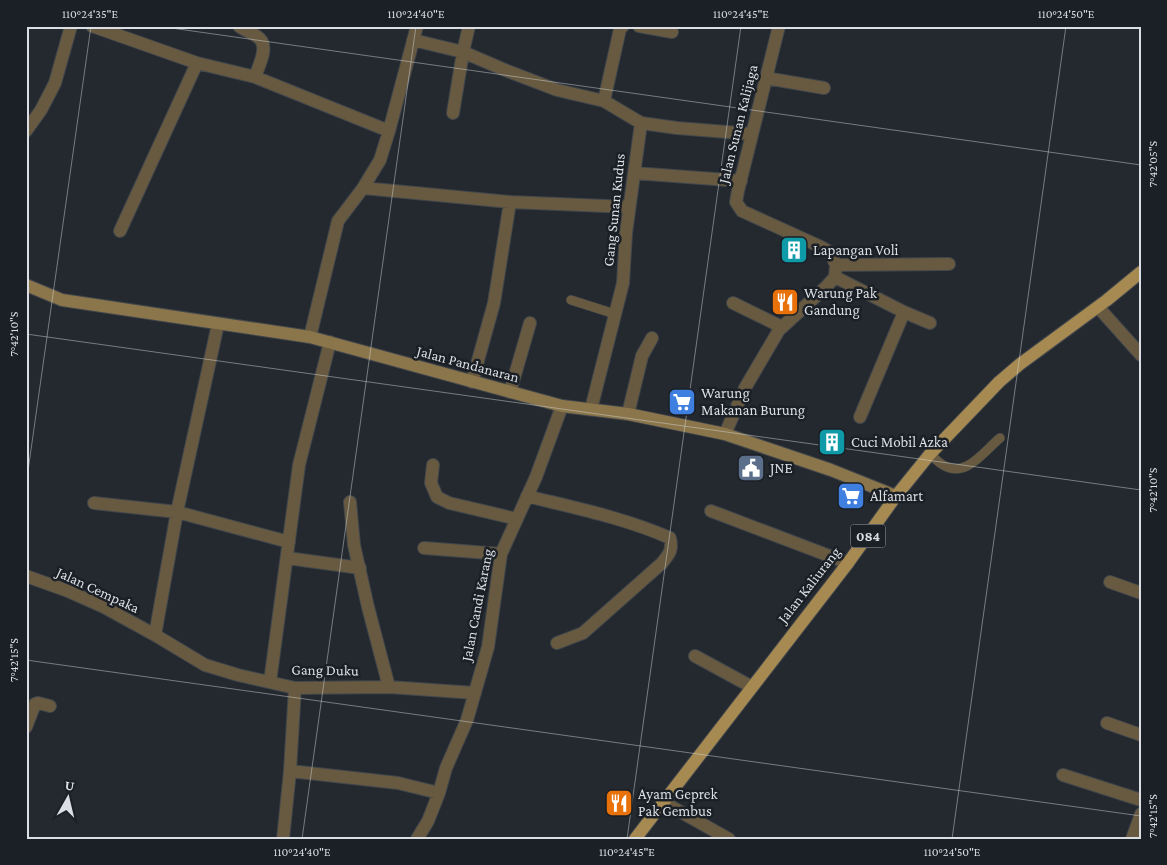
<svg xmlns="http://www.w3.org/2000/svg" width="1167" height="865" font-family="'Crimson Pro',serif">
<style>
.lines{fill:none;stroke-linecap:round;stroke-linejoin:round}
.lane-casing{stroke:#41464c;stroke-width:10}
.street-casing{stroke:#41464c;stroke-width:14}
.secondary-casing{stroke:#41464c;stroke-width:14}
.primary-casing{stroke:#41464c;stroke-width:14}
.lane{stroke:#675a40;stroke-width:9}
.street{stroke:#675a40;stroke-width:12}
.secondary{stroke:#8b754a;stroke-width:12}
.primary{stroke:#a68a52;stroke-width:12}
.ticks{fill:none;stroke:#dbdfe3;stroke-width:1;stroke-opacity:0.45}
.labels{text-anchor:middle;stroke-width:5;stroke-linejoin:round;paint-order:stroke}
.shield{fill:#1b1f26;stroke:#a1a5aa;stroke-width:1}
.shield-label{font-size:14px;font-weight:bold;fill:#dbdfe3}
.street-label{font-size:15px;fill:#dbdfe3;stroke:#1b1f26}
.poi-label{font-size:15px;fill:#dbdfe3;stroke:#1b1f26;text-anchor:start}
.neatline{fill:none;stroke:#dbdfe3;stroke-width:2}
.ticks-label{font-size:12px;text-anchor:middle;fill:#dbdfe3}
</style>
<rect width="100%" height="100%" fill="#24292f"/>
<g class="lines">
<!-- lane casing -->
<g class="lane-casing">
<path id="lane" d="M 571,300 L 615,314
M 930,454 C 934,458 938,462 943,465 C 966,479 984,451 1000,438"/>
</g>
<!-- street casing -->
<g class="street-casing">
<path id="street" d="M 92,26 L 197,63 L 255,77 L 389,131 L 417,26
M 239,26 C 245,31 254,33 260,39 C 269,48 258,67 255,77
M 639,26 L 672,32
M 413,40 L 463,52 L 505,70 L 557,90 L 604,101 L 641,123
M 766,78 L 824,88
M 604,101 L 620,29 L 623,26
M 453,113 L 463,52 L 469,26
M 26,131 L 41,110 L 55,83 L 71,26
M 634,173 L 741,181
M 363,188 L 510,202 L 629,207
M 120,231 L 197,63
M 836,265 L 949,264
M 835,277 L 904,312 L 930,323
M 733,303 L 782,327
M 1098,307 L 1141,355
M 310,337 L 338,221 L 363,188 L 380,160 L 389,131
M 472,382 L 494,303 L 510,202
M 510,392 L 530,323
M 591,409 L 623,283 L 626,233 L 641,123 L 677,128 L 752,134
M 628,414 L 642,356 L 652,338
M 860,417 L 904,312
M 725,434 L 745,388 L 779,330 L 826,287 L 835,277 L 836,265 L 830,252 L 819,246 L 742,211 L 736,202 L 738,191 L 779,26
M 433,465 L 431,483 L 437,497 L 449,503 L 517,519
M 527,496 C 575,508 625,518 670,538 C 673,551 669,554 662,563 L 583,633 L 557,643
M 350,502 L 354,545 L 368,607 L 389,687
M 94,503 L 177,512 L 289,542
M 711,511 L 848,563
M 424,548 L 501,554
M 287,558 L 360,568
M 26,576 L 68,591 L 104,607 L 155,635 L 205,665 L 238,675 L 295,688 L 389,687 L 475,693
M 1110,582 L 1141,593
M 155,635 L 177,512 L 218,324
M 695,656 L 752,687
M 270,682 L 299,465 L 330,342
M 1107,723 L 1141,735
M 26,727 L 35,704 L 38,703 L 50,706
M 290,771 L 398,783 L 439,793
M 1063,775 L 1141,800
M 663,802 L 729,839
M 283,839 L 290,771 L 295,688
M 417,839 L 428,821 L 439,793 L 446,768 L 467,720 L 488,647 L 501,554 L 536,477 L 562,406
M 1132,839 L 1141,814"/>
</g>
<!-- secondary casing -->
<g class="secondary-casing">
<path id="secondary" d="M 26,285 L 62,300 L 310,337 L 562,406 L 628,414 L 725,434 L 831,470 L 896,496"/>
</g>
<!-- primary casing -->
<g class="primary-casing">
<path id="primary" d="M 635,839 L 848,563 L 896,496 L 930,454 L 999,382 L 1020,364 L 1107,300 L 1141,272"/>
</g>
<!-- lane -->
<use href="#lane" class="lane"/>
<!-- street -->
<use href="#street" class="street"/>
<!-- secondary -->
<use href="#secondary" class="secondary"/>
<!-- primary -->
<use href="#primary" class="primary"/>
</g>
<!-- ticks -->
<path class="ticks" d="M 157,26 L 1141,165M 26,334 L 1141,490M 26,485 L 91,26M 26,660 L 1141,816M 302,839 L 416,26M 627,839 L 741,26M 952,839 L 1066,26"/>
<!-- icons -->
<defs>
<g id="building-square" transform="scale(1.4375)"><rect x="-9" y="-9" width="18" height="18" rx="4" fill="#0f9aa8" stroke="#1b1f26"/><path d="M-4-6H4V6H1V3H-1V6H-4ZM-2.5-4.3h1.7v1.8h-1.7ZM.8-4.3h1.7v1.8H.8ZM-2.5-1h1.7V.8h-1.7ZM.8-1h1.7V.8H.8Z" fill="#fff"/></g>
<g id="restaurant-square" transform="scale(1.4375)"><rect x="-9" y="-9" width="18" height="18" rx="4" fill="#e8710a" stroke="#1b1f26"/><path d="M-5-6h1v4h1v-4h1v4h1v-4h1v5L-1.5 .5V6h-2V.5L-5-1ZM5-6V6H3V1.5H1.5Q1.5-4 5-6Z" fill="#fff"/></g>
<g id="supermarket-square" transform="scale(1.4375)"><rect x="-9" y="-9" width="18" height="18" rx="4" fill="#3f7fe0" stroke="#1b1f26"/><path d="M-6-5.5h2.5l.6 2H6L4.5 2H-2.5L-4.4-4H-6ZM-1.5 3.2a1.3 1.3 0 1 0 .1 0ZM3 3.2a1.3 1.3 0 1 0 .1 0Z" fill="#fff"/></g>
<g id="civic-square" transform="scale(1.4375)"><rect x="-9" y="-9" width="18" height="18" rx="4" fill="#5c6f8a" stroke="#1b1f26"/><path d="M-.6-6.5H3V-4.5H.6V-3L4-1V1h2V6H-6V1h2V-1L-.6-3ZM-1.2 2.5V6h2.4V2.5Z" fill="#fff"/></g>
</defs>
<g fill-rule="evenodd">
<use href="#building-square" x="794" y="250"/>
<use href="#restaurant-square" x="785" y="302"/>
<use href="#supermarket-square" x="682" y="402"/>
<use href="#building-square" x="832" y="442"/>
<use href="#civic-square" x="751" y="468"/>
<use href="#supermarket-square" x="851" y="496"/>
<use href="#restaurant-square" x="619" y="803"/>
</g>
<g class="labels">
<!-- shield labels -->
<rect class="shield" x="850.5" y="524.5" width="35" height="23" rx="4"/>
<g class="shield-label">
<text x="868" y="541">084</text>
</g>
<!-- street labels -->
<g class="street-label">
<text transform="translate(738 124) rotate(-76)" y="5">Jalan Sunan Kalijaga</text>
<text transform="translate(614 210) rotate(-84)" y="5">Gang Sunan Kudus</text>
<text transform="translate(468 364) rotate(15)" y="5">Jalan Pandanaran</text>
<text transform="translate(809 585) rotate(-52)" y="5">Jalan Kaliurang</text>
<text transform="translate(98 590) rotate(25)" y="5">Jalan Cempaka</text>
<text transform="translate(477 605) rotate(-79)" y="5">Jalan Candi Karang</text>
<text transform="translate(325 670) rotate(1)" y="5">Gang Duku</text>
</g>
<!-- poi labels -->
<g class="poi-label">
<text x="813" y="255">Lapangan Voli</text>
<text x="804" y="298">Warung Pak<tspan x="804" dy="17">Gandung</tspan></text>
<text x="701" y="398">Warung<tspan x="701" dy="17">Makanan Burung</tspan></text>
<text x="851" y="447">Cuci Mobil Azka</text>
<text x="770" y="473">JNE</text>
<text x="870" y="501">Alfamart</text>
<text x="638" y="799">Ayam Geprek<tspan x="638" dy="17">Pak Gembus</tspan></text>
</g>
</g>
<!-- border -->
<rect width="1167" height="865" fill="none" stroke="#1b1f26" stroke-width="55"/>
<!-- north arrow -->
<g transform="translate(68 798) rotate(8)" stroke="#1b1f26" stroke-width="4" paint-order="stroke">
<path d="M0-4L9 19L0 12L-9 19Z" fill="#dbdfe3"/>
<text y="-8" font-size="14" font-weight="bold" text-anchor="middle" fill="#dbdfe3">U</text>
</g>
<rect x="28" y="28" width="1112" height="810" class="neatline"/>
<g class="ticks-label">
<text x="90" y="18">110°24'35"E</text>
<text x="416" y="18">110°24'40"E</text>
<text x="741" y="18">110°24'45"E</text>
<text x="1066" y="18">110°24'50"E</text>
<text transform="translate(1153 164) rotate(-90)" y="4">7°42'05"S</text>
<text transform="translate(14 334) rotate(-90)" y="4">7°42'10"S</text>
<text transform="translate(1153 490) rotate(-90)" y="4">7°42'10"S</text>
<text transform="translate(14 660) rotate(-90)" y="4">7°42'15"S</text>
<text transform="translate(1153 816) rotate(-90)" y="4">7°42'15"S</text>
<text x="302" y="856">110°24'40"E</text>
<text x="627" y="856">110°24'45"E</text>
<text x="952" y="856">110°24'50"E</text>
</g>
</svg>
